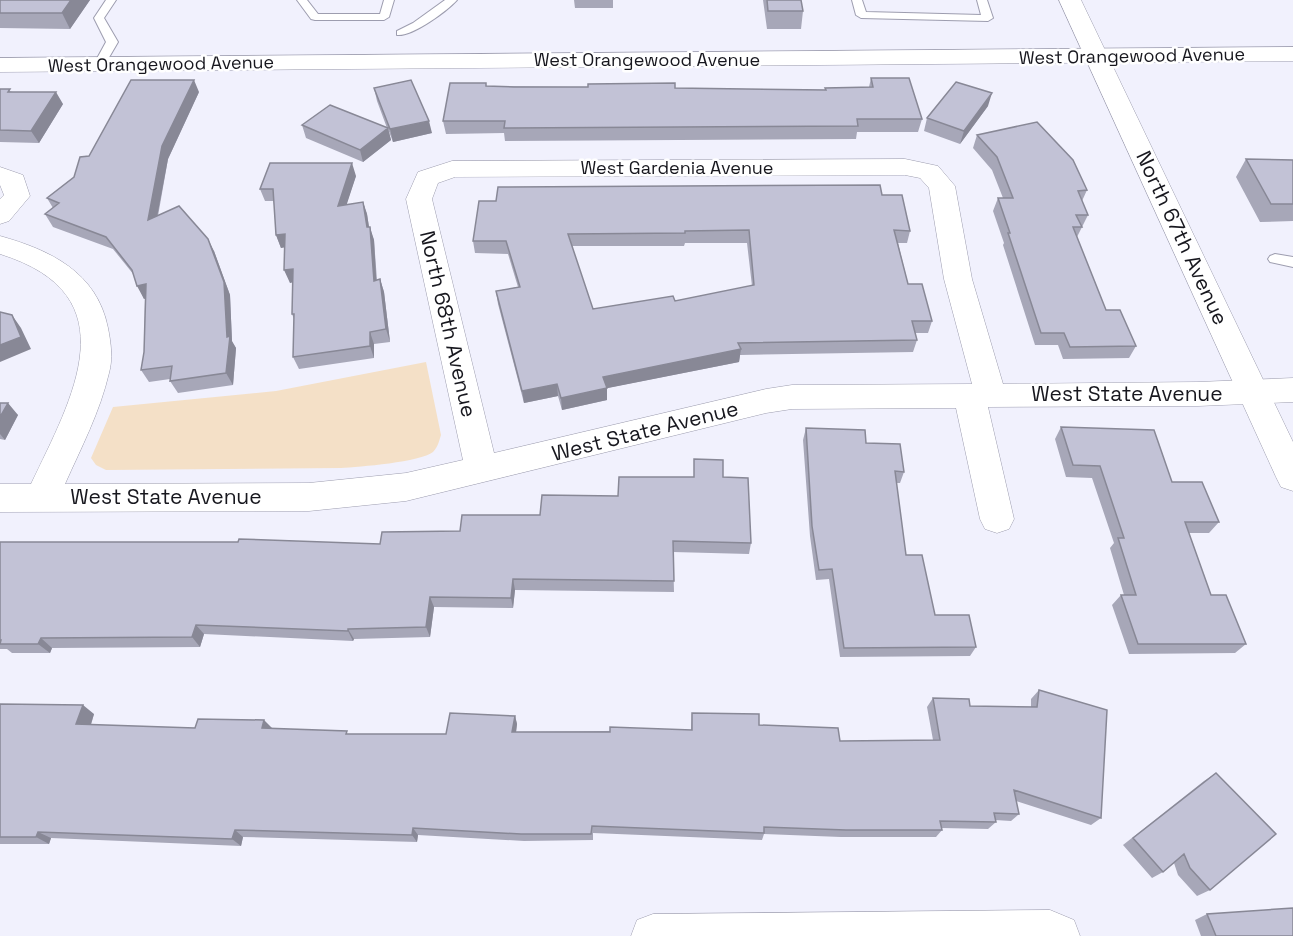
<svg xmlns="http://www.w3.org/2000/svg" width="1293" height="936" font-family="'Space Grotesk',sans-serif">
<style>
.green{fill:#f4e0c7}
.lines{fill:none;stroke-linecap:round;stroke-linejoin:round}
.service-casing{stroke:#9d9daf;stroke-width:2}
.minor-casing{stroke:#9d9daf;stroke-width:1}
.tertiary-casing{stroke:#9d9daf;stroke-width:1}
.secondary-casing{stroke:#9d9daf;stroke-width:1}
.service{fill:#fff;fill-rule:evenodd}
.minor{fill:#fff;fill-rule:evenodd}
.tertiary{fill:#fff;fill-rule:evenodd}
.secondary{fill:#fff;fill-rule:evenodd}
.wall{fill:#a7a7b8;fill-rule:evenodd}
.shaded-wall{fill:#888896}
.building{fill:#c2c2d6;stroke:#888896;stroke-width:1.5;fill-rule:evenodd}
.labels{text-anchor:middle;stroke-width:5;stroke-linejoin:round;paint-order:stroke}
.far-street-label{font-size:18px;fill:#17171e;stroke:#fff}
.street-label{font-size:21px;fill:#17171e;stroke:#fff}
</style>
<rect width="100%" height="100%" fill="#f1f1fd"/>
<!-- green -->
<path class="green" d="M 426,362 L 441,435 C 439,441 438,447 433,452 C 421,462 359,467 341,468 L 106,470 L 96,465 L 91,458 L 113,407 L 276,391 Z"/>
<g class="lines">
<!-- service casing -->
<g class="service-casing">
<path id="service" d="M 106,0 L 116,0 L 104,18 L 118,42 L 104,66 L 100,67 L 94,64 L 106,42 L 94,18 Z
M 297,0 L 307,0 L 318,14 L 380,14 L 384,0 L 394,0 L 389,17 L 384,20 L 315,20 L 311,19 Z
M 445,0 L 457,0 C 447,11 412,37 397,35 L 397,31 L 413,23 Z
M 852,0 L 862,0 L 866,12 L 981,15 L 977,0 L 987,0 L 993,18 L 988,21 L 861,18 L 856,15 Z
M 1275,254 L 1293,257 L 1293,267 L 1270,262 L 1268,259 L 1270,256 Z"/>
</g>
<!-- minor casing -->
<g class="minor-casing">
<path id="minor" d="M 905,159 L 938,166 L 955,186 L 972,279 L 1003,384 L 1198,382 L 1293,378 L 1293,402 L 1198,406 L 988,407 L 1014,519 L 1009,529 L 997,533 L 985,529 L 980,519 L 956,408 L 792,409 L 766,413 L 406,501 L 309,511 L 0,512 L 0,484 L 31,484 C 72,398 132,295 0,254 L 0,236 C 50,250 97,272 108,328 C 111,343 113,359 109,373 C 100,412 81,448 65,484 L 309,483 L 406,473 L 463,460 L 406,199 L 418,172 L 452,161 ZM 905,175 L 920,178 L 929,188 L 944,279 L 972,384 L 792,385 L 766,389 L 494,453 L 432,199 L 438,183 L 455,177 Z
M 0,167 L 23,175 L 30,196 L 9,221 L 0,224 L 0,199 L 4,195 L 0,185 Z
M 1050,910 L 1074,920 L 1080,936 L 631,936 L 637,920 L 653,914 Z"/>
</g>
<!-- tertiary casing -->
<g class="tertiary-casing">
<path id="tertiary" d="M 1293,47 L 1293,61 L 0,72 L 0,58 Z"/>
</g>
<!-- secondary casing -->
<g class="secondary-casing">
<path id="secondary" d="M 1059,0 L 1081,0 L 1293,442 L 1293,491 L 1281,487 L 1276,477 Z"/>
</g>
<!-- service -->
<use href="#service" class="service"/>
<!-- minor -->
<use href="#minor" class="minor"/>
<!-- tertiary -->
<use href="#tertiary" class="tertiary"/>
<!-- secondary -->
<use href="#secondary" class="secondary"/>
</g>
<!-- wall -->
<path class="wall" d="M 0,0 L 90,0 L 70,29 L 0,28 Z
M 574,0 L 613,0 L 613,8 L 575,8 Z
M 763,0 L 801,0 L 803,11 L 801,29 L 767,29 Z
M 871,78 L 922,119 L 918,132 L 857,132 L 856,139 L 505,141 L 504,133 L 446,134 L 443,121 L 487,86 L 825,90 L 825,88 L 869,87 Z
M 374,88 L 432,133 L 393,142 L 388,129 L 391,140 L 363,162 L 306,138 L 302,125 L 387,128 L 377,101 Z
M 0,89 L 63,104 L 39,143 L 0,142 Z
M 199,92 L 168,159 L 158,216 L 214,251 L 230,295 L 232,342 L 236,348 L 233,385 L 178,393 L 170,381 L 170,379 L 149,382 L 141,370 L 144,352 L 145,298 L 144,299 L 134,275 L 113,249 L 53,227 L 45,214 L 53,208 L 47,198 L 74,177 L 89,156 Z
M 988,106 L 960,144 L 924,131 L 927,118 Z
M 977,135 L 1087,190 L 1082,201 L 1088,215 L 1077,237 L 1106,310 L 1136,346 L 1129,358 L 1063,359 L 1058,345 L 1035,345 L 1003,245 L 1004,243 L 993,211 L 998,198 L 1003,198 L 992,170 L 973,148 Z
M 1246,159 L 1293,160 L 1293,221 L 1260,222 L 1236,177 Z
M 356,176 L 346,205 L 363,202 L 367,214 L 369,227 L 374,240 L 377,280 L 380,279 L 384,292 L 390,342 L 374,344 L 374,358 L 299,369 L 293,357 L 294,319 L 292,314 L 292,282 L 290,283 L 285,247 L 281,248 L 276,235 L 274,201 L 265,201 L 260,189 Z
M 882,195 L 910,231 L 907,243 L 898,243 L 908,284 L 932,321 L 928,333 L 915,333 L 917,340 L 913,352 L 740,355 L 739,362 L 607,388 L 607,400 L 562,410 L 558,396 L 524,403 L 498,304 L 496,291 L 518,287 L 508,254 L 475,253 L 473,241 ZM 685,243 L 747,243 L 752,286 L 675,301 L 593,309 L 572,246 L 684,246 Z
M 0,403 L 18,415 L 5,440 L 0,439 Z
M 1061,427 L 1172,482 L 1219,522 L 1209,533 L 1189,533 L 1211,595 L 1246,644 L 1235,653 L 1129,654 L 1112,605 L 1121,595 L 1124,595 L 1110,548 L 1114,543 L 1092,478 L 1066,477 L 1055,439 Z
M 806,428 L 866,443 L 904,472 L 900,483 L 896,483 L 906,555 L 935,615 L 976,647 L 970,656 L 840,657 L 829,579 L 816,580 L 810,536 L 803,440 Z
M 694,459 L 723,477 L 751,543 L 749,554 L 673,552 L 674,592 L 515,590 L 513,608 L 434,607 L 430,637 L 354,639 L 353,641 L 204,634 L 200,647 L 52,648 L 50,653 L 12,653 L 7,649 L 0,649 L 0,542 L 380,544 L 460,531 L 540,515 L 694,477 Z
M 1039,690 L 1101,818 L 1091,825 L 1016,801 L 1019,814 L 1011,821 L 995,820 L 996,822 L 988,829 L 942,828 L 942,830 L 936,837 L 841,837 L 764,834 L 762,840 L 593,833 L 593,840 L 524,841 L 418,835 L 417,842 L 243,837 L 241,846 L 51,838 L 49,844 L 0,844 L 0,704 L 94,714 L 91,725 L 195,728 L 271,728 L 349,734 L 446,734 L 515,716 L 517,724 L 516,732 L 691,730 L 692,713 L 840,741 L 933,740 L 927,707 L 933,698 L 970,706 L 1031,707 L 1031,699 Z
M 1216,773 L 1210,890 L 1197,896 L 1178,875 L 1174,863 L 1163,872 L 1152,878 L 1123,845 L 1204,781 Z
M 1207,914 L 1293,936 L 1201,936 L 1195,920 Z"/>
<!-- shaded-wall -->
<path class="shaded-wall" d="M 71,0 L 90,0 L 70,29 L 62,13 Z
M 194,80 L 199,92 L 168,159 L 154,233 L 148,220 L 162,146 Z
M 56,92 L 63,104 L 39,143 L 31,131 Z
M 992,93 L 988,106 L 960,144 L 964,131 Z
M 429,121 L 432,133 L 393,142 L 390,129 Z
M 388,128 L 391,140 L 363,162 L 360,150 Z
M 352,163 L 356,176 L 342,219 L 338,206 Z
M 363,202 L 367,214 L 371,240 L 370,227 L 374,240 L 377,293 L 374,281 Z
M 285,234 L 290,246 L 281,248 L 276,235 Z
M 208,239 L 214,251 L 230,295 L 232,341 L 236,348 L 233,385 L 226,373 L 227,337 Z
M 293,269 L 298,281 L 290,283 L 284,270 Z
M 380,279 L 384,292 L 390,342 L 386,329 Z
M 146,284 L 153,296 L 144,299 L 137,286 Z
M 12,315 L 21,328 L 31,349 L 0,362 L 0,345 Z
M 370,332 L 374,344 L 374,358 L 370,346 Z
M 741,349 L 739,362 L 603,389 L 603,377 Z
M 557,384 L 558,396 L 524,403 L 522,391 Z
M 607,388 L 607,400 L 562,410 L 561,398 Z
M 8,403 L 18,415 L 5,440 L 0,434 L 0,417 Z
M 513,579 L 515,590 L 513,608 L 511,598 Z
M 430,597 L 434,607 L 430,637 L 426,627 Z
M 196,625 L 204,634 L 200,647 L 192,637 Z
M 348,629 L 354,639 L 353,641 L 348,631 Z
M 41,638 L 52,648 L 50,653 L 38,644 Z
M 83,705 L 94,714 L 88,733 L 76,724 Z
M 515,716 L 517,724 L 515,740 L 512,732 Z
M 264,720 L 272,728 L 262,728 Z
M 413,828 L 418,835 L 417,842 L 412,835 Z
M 235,830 L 243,837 L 241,846 L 232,839 Z
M 38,832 L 51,838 L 49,844 L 36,837 Z"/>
<!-- building -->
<path class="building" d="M 0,0 L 71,0 L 62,13 L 0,13 Z
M 767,0 L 801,0 L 803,11 L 768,11 Z
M 871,78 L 909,78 L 922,119 L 857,119 L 858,126 L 504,128 L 505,121 L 443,121 L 450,83 L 486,83 L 486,86 L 514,87 L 588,87 L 588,84 L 675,83 L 675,88 L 826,90 L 825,88 L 873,87 Z
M 131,80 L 194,80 L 162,146 L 148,220 L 179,206 L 208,239 L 224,282 L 227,337 L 230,336 L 226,373 L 170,381 L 172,366 L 141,370 L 144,352 L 146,284 L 137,286 L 132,270 L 106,237 L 45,214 L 59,203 L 47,198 L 74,177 L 80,157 L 89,156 Z
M 411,80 L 429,121 L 390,129 L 374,88 Z
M 956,82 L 992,93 L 964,131 L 927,118 Z
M 0,89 L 10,89 L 8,92 L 56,92 L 31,131 L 0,130 Z
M 330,105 L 388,128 L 360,150 L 302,125 Z
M 1037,122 L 1073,160 L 1087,190 L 1078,191 L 1088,215 L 1076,215 L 1082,227 L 1073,227 L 1106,310 L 1120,310 L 1136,346 L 1070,347 L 1064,333 L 1041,333 L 1008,233 L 1010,233 L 998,198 L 1013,198 L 997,157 L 977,135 Z
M 1246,159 L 1293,160 L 1293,204 L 1271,204 Z
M 270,163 L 352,163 L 338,206 L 363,202 L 367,227 L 370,227 L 374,281 L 380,279 L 386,329 L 370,332 L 370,346 L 293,357 L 294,314 L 292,314 L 293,269 L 284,270 L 285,234 L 276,235 L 273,189 L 260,189 Z
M 880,185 L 882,195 L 902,195 L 910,231 L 894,230 L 908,284 L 922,284 L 932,321 L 912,321 L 917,340 L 738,343 L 741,349 L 603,377 L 607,388 L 561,398 L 557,384 L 522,391 L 496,291 L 520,287 L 506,241 L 473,241 L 479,201 L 496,201 L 498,187 ZM 749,230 L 754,285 L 675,301 L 673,296 L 593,309 L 568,234 L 685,233 L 685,231 Z
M 0,312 L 12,315 L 21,337 L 0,345 Z
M 0,403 L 8,403 L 0,417 Z
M 1061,427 L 1154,430 L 1172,482 L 1202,482 L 1219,522 L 1185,522 L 1211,595 L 1226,595 L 1246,644 L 1138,644 L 1121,595 L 1136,595 L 1118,538 L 1124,538 L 1100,466 L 1073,465 Z
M 806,428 L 865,430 L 866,443 L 900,444 L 904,472 L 895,471 L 906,555 L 922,555 L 935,615 L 969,615 L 976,647 L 844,648 L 832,569 L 819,570 L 812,526 Z
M 694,459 L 723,460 L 723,477 L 748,478 L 751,543 L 673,541 L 674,581 L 513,579 L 511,598 L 430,597 L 426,627 L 348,629 L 348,631 L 196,625 L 192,637 L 41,638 L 38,644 L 0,644 L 1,640 L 0,640 L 0,542 L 238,542 L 239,539 L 380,544 L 382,532 L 460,531 L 462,515 L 540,515 L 542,495 L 618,496 L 619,477 L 694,477 Z
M 1039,690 L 1107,710 L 1101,818 L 1014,790 L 1019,814 L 994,813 L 996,822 L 940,821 L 942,830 L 846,830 L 764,827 L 764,833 L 592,826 L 591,834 L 521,834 L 413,828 L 412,835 L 235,830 L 232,839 L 38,832 L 36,837 L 0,837 L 0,704 L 83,705 L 76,724 L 195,728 L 198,719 L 264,720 L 262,728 L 347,731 L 346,734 L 446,734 L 450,713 L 515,716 L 512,732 L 610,732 L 610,727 L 692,730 L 692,713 L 759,714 L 759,725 L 838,728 L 840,741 L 940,740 L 933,698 L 969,699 L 970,706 L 1037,707 Z
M 1216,773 L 1276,834 L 1210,890 L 1190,868 L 1184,854 L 1163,872 L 1133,838 Z
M 1293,908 L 1293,936 L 1216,936 L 1207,914 Z"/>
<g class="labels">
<!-- far-street labels -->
<g class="far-street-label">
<text transform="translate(1132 56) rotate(-1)" y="6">West Orangewood Avenue</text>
<text x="647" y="66">West Orangewood Avenue</text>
<text transform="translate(161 64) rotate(-1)" y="6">West Orangewood Avenue</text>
<text x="677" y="174">West Gardenia Avenue</text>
</g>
<!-- street labels -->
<g class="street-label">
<text transform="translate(1182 238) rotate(65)" y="7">North 67th Avenue</text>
<text transform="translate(448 324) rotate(77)" y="7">North 68th Avenue</text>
<text x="1127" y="401">West State Avenue</text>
<text transform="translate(645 431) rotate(-14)" y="7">West State Avenue</text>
<text x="166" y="504">West State Avenue</text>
</g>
</g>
</svg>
